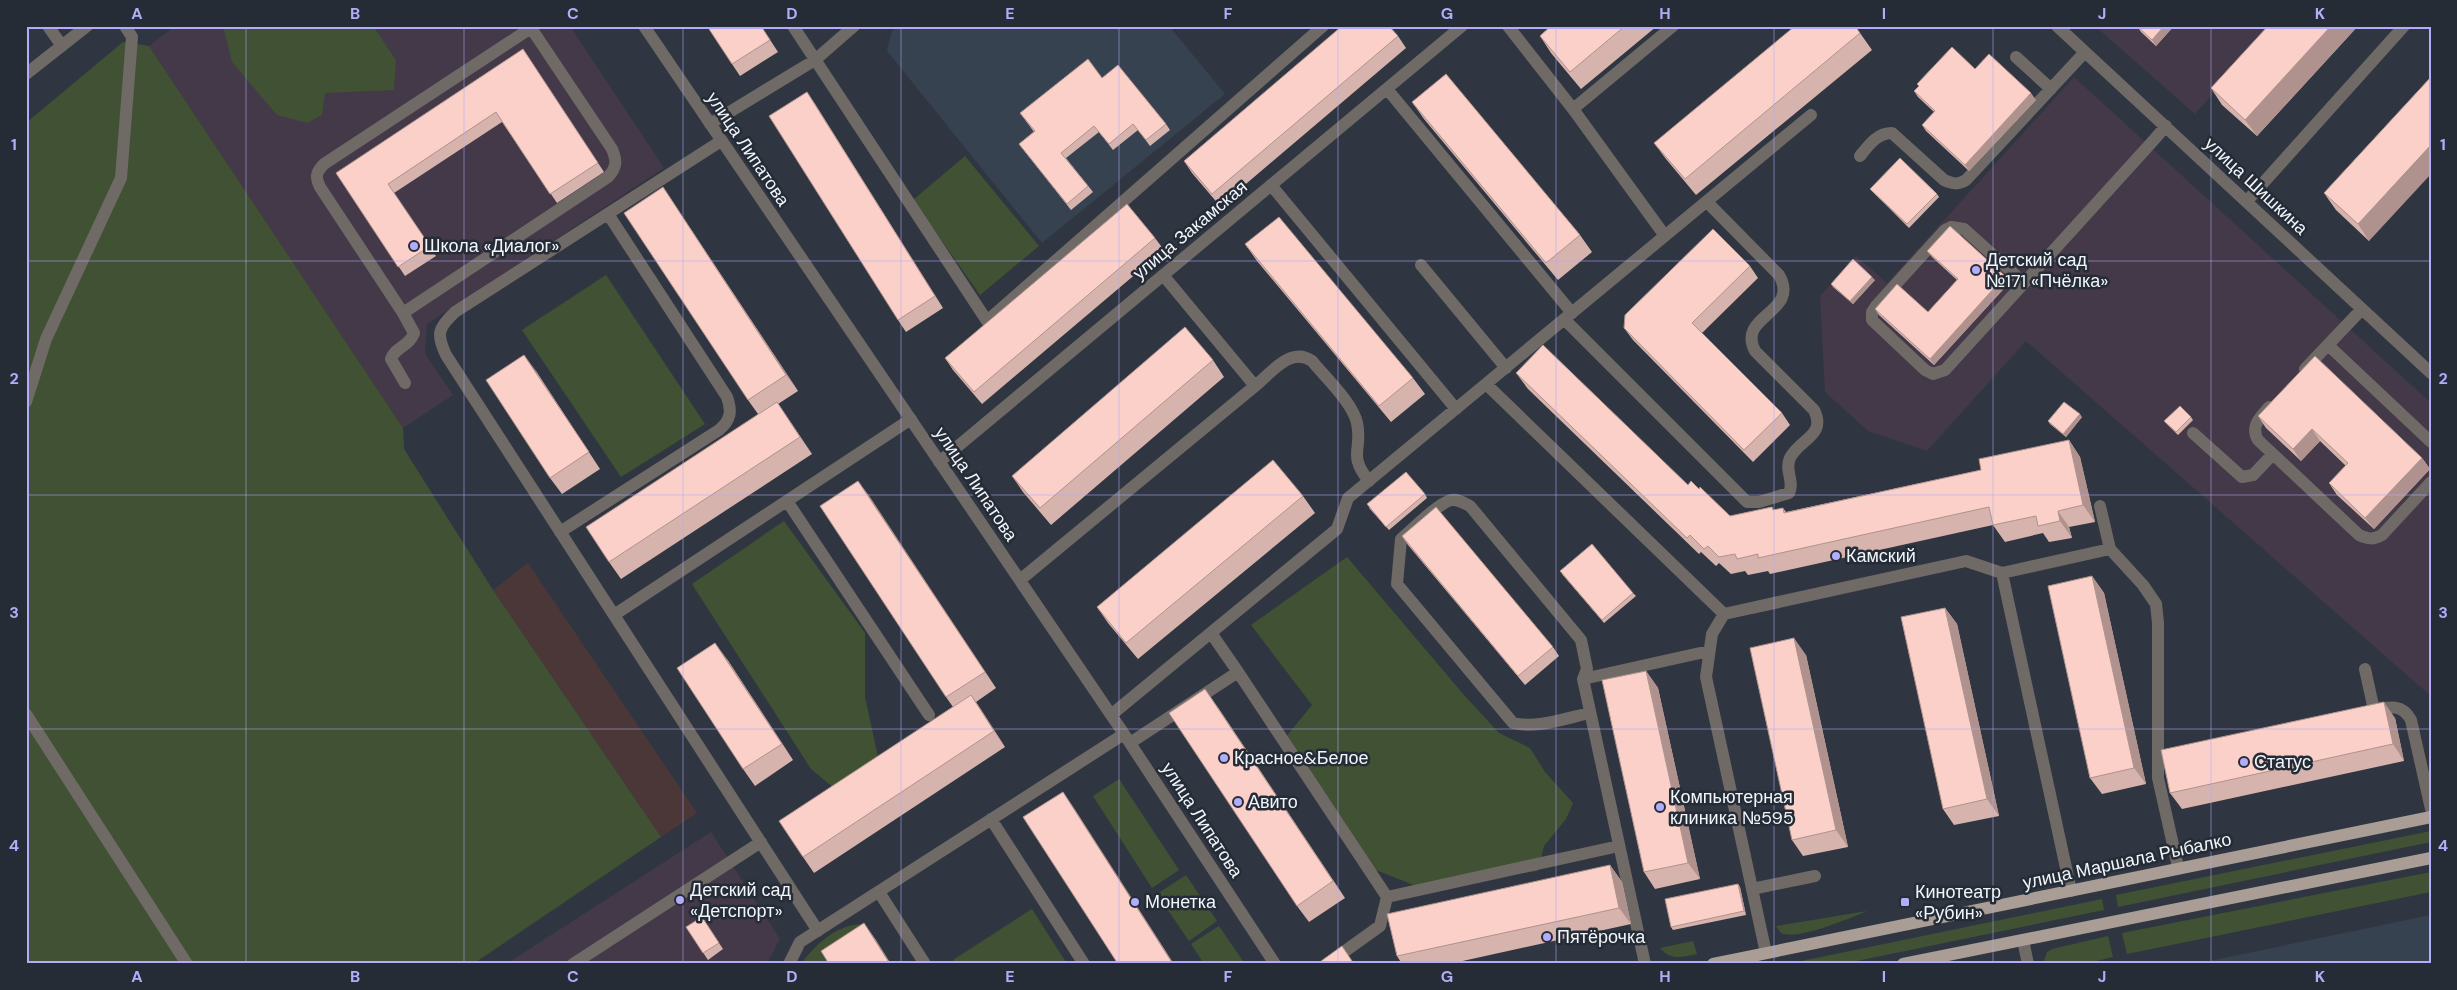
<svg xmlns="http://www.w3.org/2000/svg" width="2457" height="990" font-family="'DM Sans',sans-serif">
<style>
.built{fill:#374251}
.industrial{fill:#4c3738}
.education{fill:#443948}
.green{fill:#405233}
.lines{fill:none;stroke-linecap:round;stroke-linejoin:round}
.minor{stroke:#706a66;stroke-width:12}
.major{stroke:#a99d96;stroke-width:12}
.wall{fill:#d7b3ad}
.shaded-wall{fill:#af928d}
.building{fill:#fad0c9;stroke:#af928d}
.grid{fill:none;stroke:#b1adfa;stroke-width:1;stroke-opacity:0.55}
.poi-dot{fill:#b1adfa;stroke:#252c36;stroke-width:2}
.labels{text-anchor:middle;stroke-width:5;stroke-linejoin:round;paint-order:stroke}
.street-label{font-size:18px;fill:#f1f5fc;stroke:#252c36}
.poi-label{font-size:18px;fill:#f1f5fc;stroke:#252c36;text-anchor:start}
.neatline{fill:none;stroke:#b1adfa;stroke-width:2}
.grid-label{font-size:16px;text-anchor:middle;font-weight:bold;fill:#b1adfa}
</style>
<rect width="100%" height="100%" fill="#2f3641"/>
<!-- built -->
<path class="built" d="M 898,26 L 1169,26 L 1225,94 L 1042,243 L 887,51 L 892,31 Z
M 2431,915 L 2431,964 L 2195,964 Z"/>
<!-- industrial -->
<path class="industrial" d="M 528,563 L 697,813 L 661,837 L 493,590 Z"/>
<!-- education -->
<path class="education" d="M 175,26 L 570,26 L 664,168 L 427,324 L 425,354 L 453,395 L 403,428 L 149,46 Z
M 2095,26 L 2273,26 L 2195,114 Z
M 2074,77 L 2431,403 L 2431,696 L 2026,341 L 1927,451 L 1868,431 L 1825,392 L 1820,296 L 1856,256 L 1887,283 Z
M 711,832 L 780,939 L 767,964 L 506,964 Z"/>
<!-- green -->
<path class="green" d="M 223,26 L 370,26 L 375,29 L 396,60 L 394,90 L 325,93 L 322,115 L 307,123 L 277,115 L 232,62 Z
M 123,42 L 149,46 L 403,428 L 404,449 L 493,590 L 661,837 L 473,964 L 26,964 L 26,123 Z
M 965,156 L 1039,246 L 980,295 L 913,200 Z
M 606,275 L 705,424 L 621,477 L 522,330 Z
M 784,521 L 865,633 L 865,697 L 878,757 L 835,789 L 811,769 L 692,584 Z
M 1347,557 L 1464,695 L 1499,733 L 1530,748 L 1545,772 L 1573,803 L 1566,819 L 1544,846 L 1538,871 L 1416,886 L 1366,866 L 1285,738 L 1312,705 L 1251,625 Z
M 1119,779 L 1179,870 L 1152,888 L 1093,796 Z
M 2431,831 L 2431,842 L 2118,907 L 2116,895 Z
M 2431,872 L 2431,892 L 2127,954 L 2122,933 Z
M 1186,875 L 1217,921 L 1189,941 L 1157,894 Z
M 2102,899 L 2104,910 L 1842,964 L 1787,964 Z
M 1032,909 L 1067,964 L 956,964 L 953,960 Z
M 1867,911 C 1851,918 1796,941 1781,933 L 1776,926 Z
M 862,924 L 876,940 L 839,964 L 801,964 C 817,943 836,925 862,924 Z
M 1219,926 L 1245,964 L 1204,964 L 1191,944 Z
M 2108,936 L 2113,957 L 2084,964 L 2043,964 L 2047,952 L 2052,949 Z
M 1693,941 L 1697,954 C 1682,957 1671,961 1660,948 Z"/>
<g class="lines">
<!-- minor -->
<path class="minor" d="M 48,26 L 62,46
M 644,26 L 1124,734 L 1275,964
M 793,26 L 987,321 L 1323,26
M 1508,26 L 1573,109 L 1665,236
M 2057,26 L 2431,373
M 531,28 L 612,149 C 617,161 617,167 608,177 L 403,313 L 320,187 C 315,177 316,172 324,164 L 531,28 L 533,26
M 2016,57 L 2051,89
M 26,74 L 87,26
M 1387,89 L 1572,313
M 1573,109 L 1673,26
M 710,124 L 815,60 L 854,26
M 721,141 L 455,312 C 438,328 436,334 446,355 L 818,931
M 1860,156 C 1869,145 1877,133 1892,133 L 1944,180 C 1953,184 1958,185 1966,180 L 2085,52
M 1271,185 L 1456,409
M 2247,201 L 2404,26
M 1421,265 L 1506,368
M 2024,283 L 1964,229 L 1951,227 L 1945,230 L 1876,306 L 1872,312 L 1872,320 L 1925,370 L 1933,374 L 1945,370 L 2152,142 L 2166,126
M 403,313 L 414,333 C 410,346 395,347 391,359 L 405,383
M 1564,319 L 1747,502 L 1759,502 L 1789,493 C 1795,482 1784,470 1790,458 C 1799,439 1827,436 1814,410 L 1755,351 C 1736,315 1801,313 1779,275 L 1707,202
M 2328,345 L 2431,442
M 2305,369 L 2362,309
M 1486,384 L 1724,614 L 1966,561 L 2002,573 L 2110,549 L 2100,506
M 1255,386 C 1271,373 1291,346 1312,361 C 1325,377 1353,403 1357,423 C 1363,450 1347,454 1369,481
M 26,402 L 46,339 L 121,178 L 132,37 L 125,26
M 2269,407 C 2260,418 2250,426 2258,440 L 2359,535 C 2368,539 2373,540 2382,535 L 2431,482
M 2193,433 L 2242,477 L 2253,475 L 2273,454
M 939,462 L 1462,26
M 787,501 L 929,715
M 560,532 L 719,430 C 731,420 732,411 727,397 L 608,214
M 2110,549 L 2143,585 L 2156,604 L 2158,623 L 2158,778 L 2178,867
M 2002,573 L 2071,891
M 1020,580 L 1255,386 L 1163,275
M 1724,614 L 1712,634 L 1706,677 L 1766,953
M 614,615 L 911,419
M 1211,633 L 1238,672
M 2365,669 L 2374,710
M 1583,679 L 1587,669 L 1581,640 L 1470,506 C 1464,503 1458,499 1451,500 C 1437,504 1413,529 1401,539 L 1397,584 L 1513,723 C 1537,729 1566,718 1590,713
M 2371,710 C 2388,707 2402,703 2411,720 L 2431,809
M 26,714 L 187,964
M 1111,715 L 1337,529 L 1348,498 L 1811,115
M 1130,743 L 1238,672 L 1387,897 L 1619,846
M 991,819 L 1084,964
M 1752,889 L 1815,876
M 879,892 L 925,964
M 2023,940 L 2028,964
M 573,964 L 761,842
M 789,964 L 800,942 L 1124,734
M 1327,964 L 1380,926 L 1387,897
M 1645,964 L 1583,679 L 1709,651"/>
<!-- major -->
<path class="major" d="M 1713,964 L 2431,817
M 1903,964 L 2431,858"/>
</g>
<!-- wall -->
<path class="wall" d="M 761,26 L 778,52 L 740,76 L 732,64 Z
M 1551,26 L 1657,26 L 1581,89 L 1551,53 L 1540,36 Z
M 2137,26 L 2174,26 L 2156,46 L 2141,32 Z
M 2268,26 L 2358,26 L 2257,136 L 2222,105 L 2211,88 Z
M 1860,33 L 1872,50 L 1696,195 L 1666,159 L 1654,143 Z
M 1398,36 L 1406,48 L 1220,206 L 1192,173 L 1184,161 Z
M 523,49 L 604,172 L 557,203 L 502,122 L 394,193 L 436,256 L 405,276 L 336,173 Z
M 1975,69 L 2036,100 L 1969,171 L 1926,131 L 1922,125 L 1934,112 L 1918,97 L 1914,91 L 1919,86 L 1917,84 Z
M 2431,77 L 2369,241 L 2336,210 L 2324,193 Z
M 1102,78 L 1166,124 L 1170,130 L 1150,146 L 1138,130 L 1113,150 L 1099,132 L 1066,158 L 1093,192 L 1071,210 L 1019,144 L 1034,132 L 1020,113 Z
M 807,92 L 815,104 L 943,308 L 906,332 L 898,320 Z
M 1412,102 L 1580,235 L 1592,252 L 1558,280 L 1424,119 Z
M 663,187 L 798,391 L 778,404 L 812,454 L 621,579 L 609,562 L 758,414 L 748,400 Z
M 1870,189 L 1937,194 L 1939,197 L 1909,228 Z
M 1155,238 L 1164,250 L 982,404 L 953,370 L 945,358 Z
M 1245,244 L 1413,378 L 1425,394 L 1391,422 L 1257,261 Z
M 1927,251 L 2005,276 L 2010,282 L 1934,365 L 1879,315 L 1875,309 L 1928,312 L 1957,280 L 1932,257 Z
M 1750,266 L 1758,278 L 1702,333 L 1782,413 L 1790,425 L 1753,462 L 1633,340 L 1624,328 Z
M 1875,280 L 1853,304 L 1833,287 L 1831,284 Z
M 1213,360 L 1224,377 L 1051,525 L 1023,492 L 1012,476 Z
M 536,371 L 600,469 L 562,494 L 550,478 Z
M 1516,373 L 1688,485 L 1699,489 L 1730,516 L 1772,507 L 1774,510 L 1783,508 L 1786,512 L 1981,470 L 2069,440 L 2080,457 L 2095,522 L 2069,527 L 2072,538 L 2049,542 L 2043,533 L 2005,542 L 1993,525 L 1770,574 L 1768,571 L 1748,575 L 1745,571 L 1731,574 L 1719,563 L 1716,566 L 1701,552 L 1699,554 L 1528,389 Z
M 2258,416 L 2422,458 L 2430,469 L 2374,529 L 2337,495 L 2329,483 L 2346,466 L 2320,441 L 2301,461 L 2266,428 Z
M 2082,417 L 2066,437 L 2050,424 L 2048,421 Z
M 2191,417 L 2193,420 L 2178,435 L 2164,421 Z
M 858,481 L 996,688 L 976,702 L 1005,747 L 814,873 L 803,857 L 953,707 L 946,697 Z
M 1425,494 L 1427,498 L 1389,530 L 1369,508 Z
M 1303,496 L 1315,513 L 1138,659 L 1108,623 L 1097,607 Z
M 1402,536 L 1553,647 L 1559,656 L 1525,685 L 1408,545 Z
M 1562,574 L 1633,593 L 1636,596 L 1604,623 Z
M 2092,576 L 2104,593 L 2146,784 L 2102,794 L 2090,778 Z
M 1945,608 L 1957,624 L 1999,816 L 1954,825 L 1943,809 Z
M 1806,655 L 1848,847 L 1803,856 L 1792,840 Z
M 727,659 L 793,760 L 755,786 L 743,769 Z
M 1646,671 L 1658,688 L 1700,879 L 1655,889 L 1644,872 Z
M 1217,706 L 1345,898 L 1309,922 L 1297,906 Z
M 2395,718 L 2404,761 L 2182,809 L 2170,793 Z
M 1610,865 L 1622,882 L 1631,924 L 1449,964 L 1402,964 L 1397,956 Z
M 1738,884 L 1740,887 L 1746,915 L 1673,930 L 1671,927 Z
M 702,917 L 723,949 L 708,960 L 686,927 Z"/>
<!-- shaded-wall -->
<path class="shaded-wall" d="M 2164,26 L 2174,26 L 2156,46 L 2152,40 Z
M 2331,26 L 2358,26 L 2257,136 L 2245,120 Z
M 807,92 L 815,104 L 943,308 L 935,296 Z
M 2031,93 L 2036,100 L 1969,171 L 1965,165 Z
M 2431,145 L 2431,174 L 2369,241 L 2358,224 Z
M 663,187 L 674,204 L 798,391 L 786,375 Z
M 2005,276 L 2010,282 L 1934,365 L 1930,359 Z
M 1872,277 L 1875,280 L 1853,304 L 1850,301 Z
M 524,355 L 536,371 L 600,469 L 589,452 Z
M 777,402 L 788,418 L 812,454 L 800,437 Z
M 2080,414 L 2082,417 L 2066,437 L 2063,434 Z
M 2312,429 L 2320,441 L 2301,461 L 2293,449 Z
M 2069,440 L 2080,457 L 2095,522 L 2083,505 Z
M 2422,458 L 2430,469 L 2374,529 L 2365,518 Z
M 858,481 L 870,497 L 996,688 L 985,672 Z
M 2058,511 L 2069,527 L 2072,538 L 2060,521 Z
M 2092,576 L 2104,593 L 2146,784 L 2134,768 Z
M 1945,608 L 1957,624 L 1999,816 L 1987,799 Z
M 1794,638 L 1806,655 L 1848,847 L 1836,830 Z
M 715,643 L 727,659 L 793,760 L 782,744 Z
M 1646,671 L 1658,688 L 1700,879 L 1688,863 Z
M 1205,689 L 1217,706 L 1345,898 L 1333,881 Z
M 971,695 L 982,711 L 1005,747 L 994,731 Z
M 2384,702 L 2395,718 L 2404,761 L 2393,744 Z
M 1063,792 L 1074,808 L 1174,964 L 1173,964 Z
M 1610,865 L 1622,882 L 1631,924 L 1619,908 Z
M 1738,884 L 1740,887 L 1746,915 L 1744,911 Z
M 864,923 L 876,940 L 891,964 L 890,964 Z"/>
<!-- building -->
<path class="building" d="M 707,26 L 761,26 L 770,40 L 732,64 Z
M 1342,26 L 1389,26 L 1398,36 L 1212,194 L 1184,161 Z
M 1551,26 L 1625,26 L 1570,72 L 1540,36 Z
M 1795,26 L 1855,26 L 1860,33 L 1685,179 L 1654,143 Z
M 2137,26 L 2164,26 L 2152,40 Z
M 2268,26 L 2331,26 L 2245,120 L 2211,88 Z
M 1952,47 L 1975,69 L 1989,54 L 2031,93 L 1965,165 L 1922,125 L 1935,111 L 1914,91 L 1919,86 L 1917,84 Z
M 523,49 L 598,163 L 550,194 L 496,112 L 388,184 L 430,246 L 398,267 L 336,173 Z
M 1088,59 L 1102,78 L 1118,65 L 1166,124 L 1146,140 L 1133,124 L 1109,144 L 1094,126 L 1061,153 L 1088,186 L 1067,204 L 1019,144 L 1035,131 L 1020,113 Z
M 1446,74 L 1580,235 L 1546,263 L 1412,102 Z
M 2431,77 L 2431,145 L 2358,224 L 2324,193 Z
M 807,92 L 935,296 L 898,320 L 769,116 Z
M 1900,158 L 1937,194 L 1907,224 L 1870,189 Z
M 663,187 L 786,375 L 748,400 L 624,213 Z
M 1127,204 L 1155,238 L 974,392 L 945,358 Z
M 1279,217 L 1413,378 L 1379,406 L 1245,244 Z
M 1950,226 L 2005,276 L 1930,359 L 1875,309 L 1897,284 L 1928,312 L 1958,279 L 1927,251 Z
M 1713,229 L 1750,266 L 1692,323 L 1782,413 L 1744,450 L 1624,328 L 1625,315 Z
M 1853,259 L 1872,277 L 1850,301 L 1831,284 Z
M 1185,327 L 1213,360 L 1040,508 L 1012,476 Z
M 1543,345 L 1688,485 L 1691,481 L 1699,489 L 1700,487 L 1730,516 L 1772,507 L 1773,510 L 1783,508 L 1784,513 L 1981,470 L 1979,459 L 2069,440 L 2083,505 L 2058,511 L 2060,521 L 2038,526 L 2036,516 L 1993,525 L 1989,507 L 1758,558 L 1758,554 L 1737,559 L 1735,554 L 1719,557 L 1708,546 L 1704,549 L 1690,535 L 1687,538 L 1516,373 Z
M 524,355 L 589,452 L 550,478 L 486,380 Z
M 2315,356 L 2422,458 L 2365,518 L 2329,483 L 2348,463 L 2312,429 L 2293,449 L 2258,416 Z
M 777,402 L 800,437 L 609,562 L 586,527 Z
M 2064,402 L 2080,414 L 2063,434 L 2048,421 Z
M 2180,406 L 2191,417 L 2176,432 L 2164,421 Z
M 1273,460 L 1303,496 L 1126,643 L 1097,607 Z
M 1406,472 L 1425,494 L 1386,527 L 1367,504 Z
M 858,481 L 985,672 L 946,697 L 820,506 Z
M 1436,507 L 1553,647 L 1518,676 L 1402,536 Z
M 1592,544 L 1633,593 L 1602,620 L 1560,571 Z
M 2092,576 L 2134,768 L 2090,778 L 2048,586 Z
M 1945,608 L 1987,799 L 1943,809 L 1901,617 Z
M 1794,638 L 1836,830 L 1792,840 L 1750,648 Z
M 715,643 L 782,744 L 743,769 L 677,668 Z
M 1646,671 L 1688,863 L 1644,872 L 1602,680 Z
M 1205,689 L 1333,881 L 1297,906 L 1169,713 Z
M 971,695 L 994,731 L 803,857 L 779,821 Z
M 2384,702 L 2393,744 L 2170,793 L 2161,750 Z
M 1063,792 L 1173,964 L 1118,964 L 1023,817 Z
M 1610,865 L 1619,908 L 1397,956 L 1387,914 Z
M 1738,884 L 1744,911 L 1671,927 L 1665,899 Z
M 702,917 L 719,943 L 703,953 L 686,927 Z
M 864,923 L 890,964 L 829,964 L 821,951 Z
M 1342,946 L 1354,964 L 1317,964 Z"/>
<!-- grid -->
<path class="grid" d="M 246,26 L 246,964M 464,26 L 464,964M 683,26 L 683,964M 901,26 L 901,964M 1119,26 L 1119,964M 1338,26 L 1338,964M 1556,26 L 1556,964M 1774,26 L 1774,964M 1993,26 L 1993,964M 2211,26 L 2211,964M 26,261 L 2431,261M 26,495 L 2431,495M 26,729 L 2431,729"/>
<!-- markers -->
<g class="poi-dot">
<circle cx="414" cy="246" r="5"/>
<circle cx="1976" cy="270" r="5"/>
<circle cx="1836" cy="556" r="5"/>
<circle cx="1224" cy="758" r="5"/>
<circle cx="2244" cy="762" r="5"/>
<circle cx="1238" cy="802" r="5"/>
<circle cx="1660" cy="807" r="5"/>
<circle cx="680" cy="900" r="5"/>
<circle cx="1135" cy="902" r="5"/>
<rect x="1900" y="897" width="10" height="10" rx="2.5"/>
<circle cx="1547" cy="937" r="5"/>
</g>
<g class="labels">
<!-- street labels -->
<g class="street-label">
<text transform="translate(748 149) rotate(56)" y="6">улица Липатова</text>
<text transform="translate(2256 186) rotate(43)" y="6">улица Шишкина</text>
<text transform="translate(1190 230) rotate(-40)" y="6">улица Закамская</text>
<text transform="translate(976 484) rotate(56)" y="6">улица Липатова</text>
<text transform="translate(1202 820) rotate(57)" y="6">улица Липатова</text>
<text transform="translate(2127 861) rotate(-12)" y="6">улица Маршала Рыбалко</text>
</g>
<!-- poi labels -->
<g class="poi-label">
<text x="424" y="252">Школа «Диалог»</text>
<text x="1986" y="266">Детский сад<tspan x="1986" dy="21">№171 «Пчёлка»</tspan></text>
<text x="1846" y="562">Камский</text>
<text x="1234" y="764">Красное&amp;Белое</text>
<text x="2254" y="768">Статус</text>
<text x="1670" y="803">Компьютерная<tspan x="1670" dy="21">клиника №595</tspan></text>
<text x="1248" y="808">Авито</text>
<text x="690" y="896">Детский сад<tspan x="690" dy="21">«Детспорт»</tspan></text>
<text x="1915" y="898">Кинотеатр<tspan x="1915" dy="21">«Рубин»</tspan></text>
<text x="1145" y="908">Монетка</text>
<text x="1557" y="943">Пятёрочка</text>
</g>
</g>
<!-- border -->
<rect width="2457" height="990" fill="none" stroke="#252c36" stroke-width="55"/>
<rect x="28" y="28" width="2402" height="934" class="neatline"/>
<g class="grid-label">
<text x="137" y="19">A</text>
<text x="355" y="19">B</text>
<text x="573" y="19">C</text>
<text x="792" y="19">D</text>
<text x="1010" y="19">E</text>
<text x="1228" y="19">F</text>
<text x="1447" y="19">G</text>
<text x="1665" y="19">H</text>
<text x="1884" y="19">I</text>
<text x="2102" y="19">J</text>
<text x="2320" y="19">K</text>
<text x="14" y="150">1</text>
<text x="2443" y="150">1</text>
<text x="14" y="384">2</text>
<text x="2443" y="384">2</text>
<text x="14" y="618">3</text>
<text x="2443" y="618">3</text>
<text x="14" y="851">4</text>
<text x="2443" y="851">4</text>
<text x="137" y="982">A</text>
<text x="355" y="982">B</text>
<text x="573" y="982">C</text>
<text x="792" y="982">D</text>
<text x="1010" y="982">E</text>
<text x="1228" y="982">F</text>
<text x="1447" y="982">G</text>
<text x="1665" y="982">H</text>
<text x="1884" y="982">I</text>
<text x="2102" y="982">J</text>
<text x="2320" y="982">K</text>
</g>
</svg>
